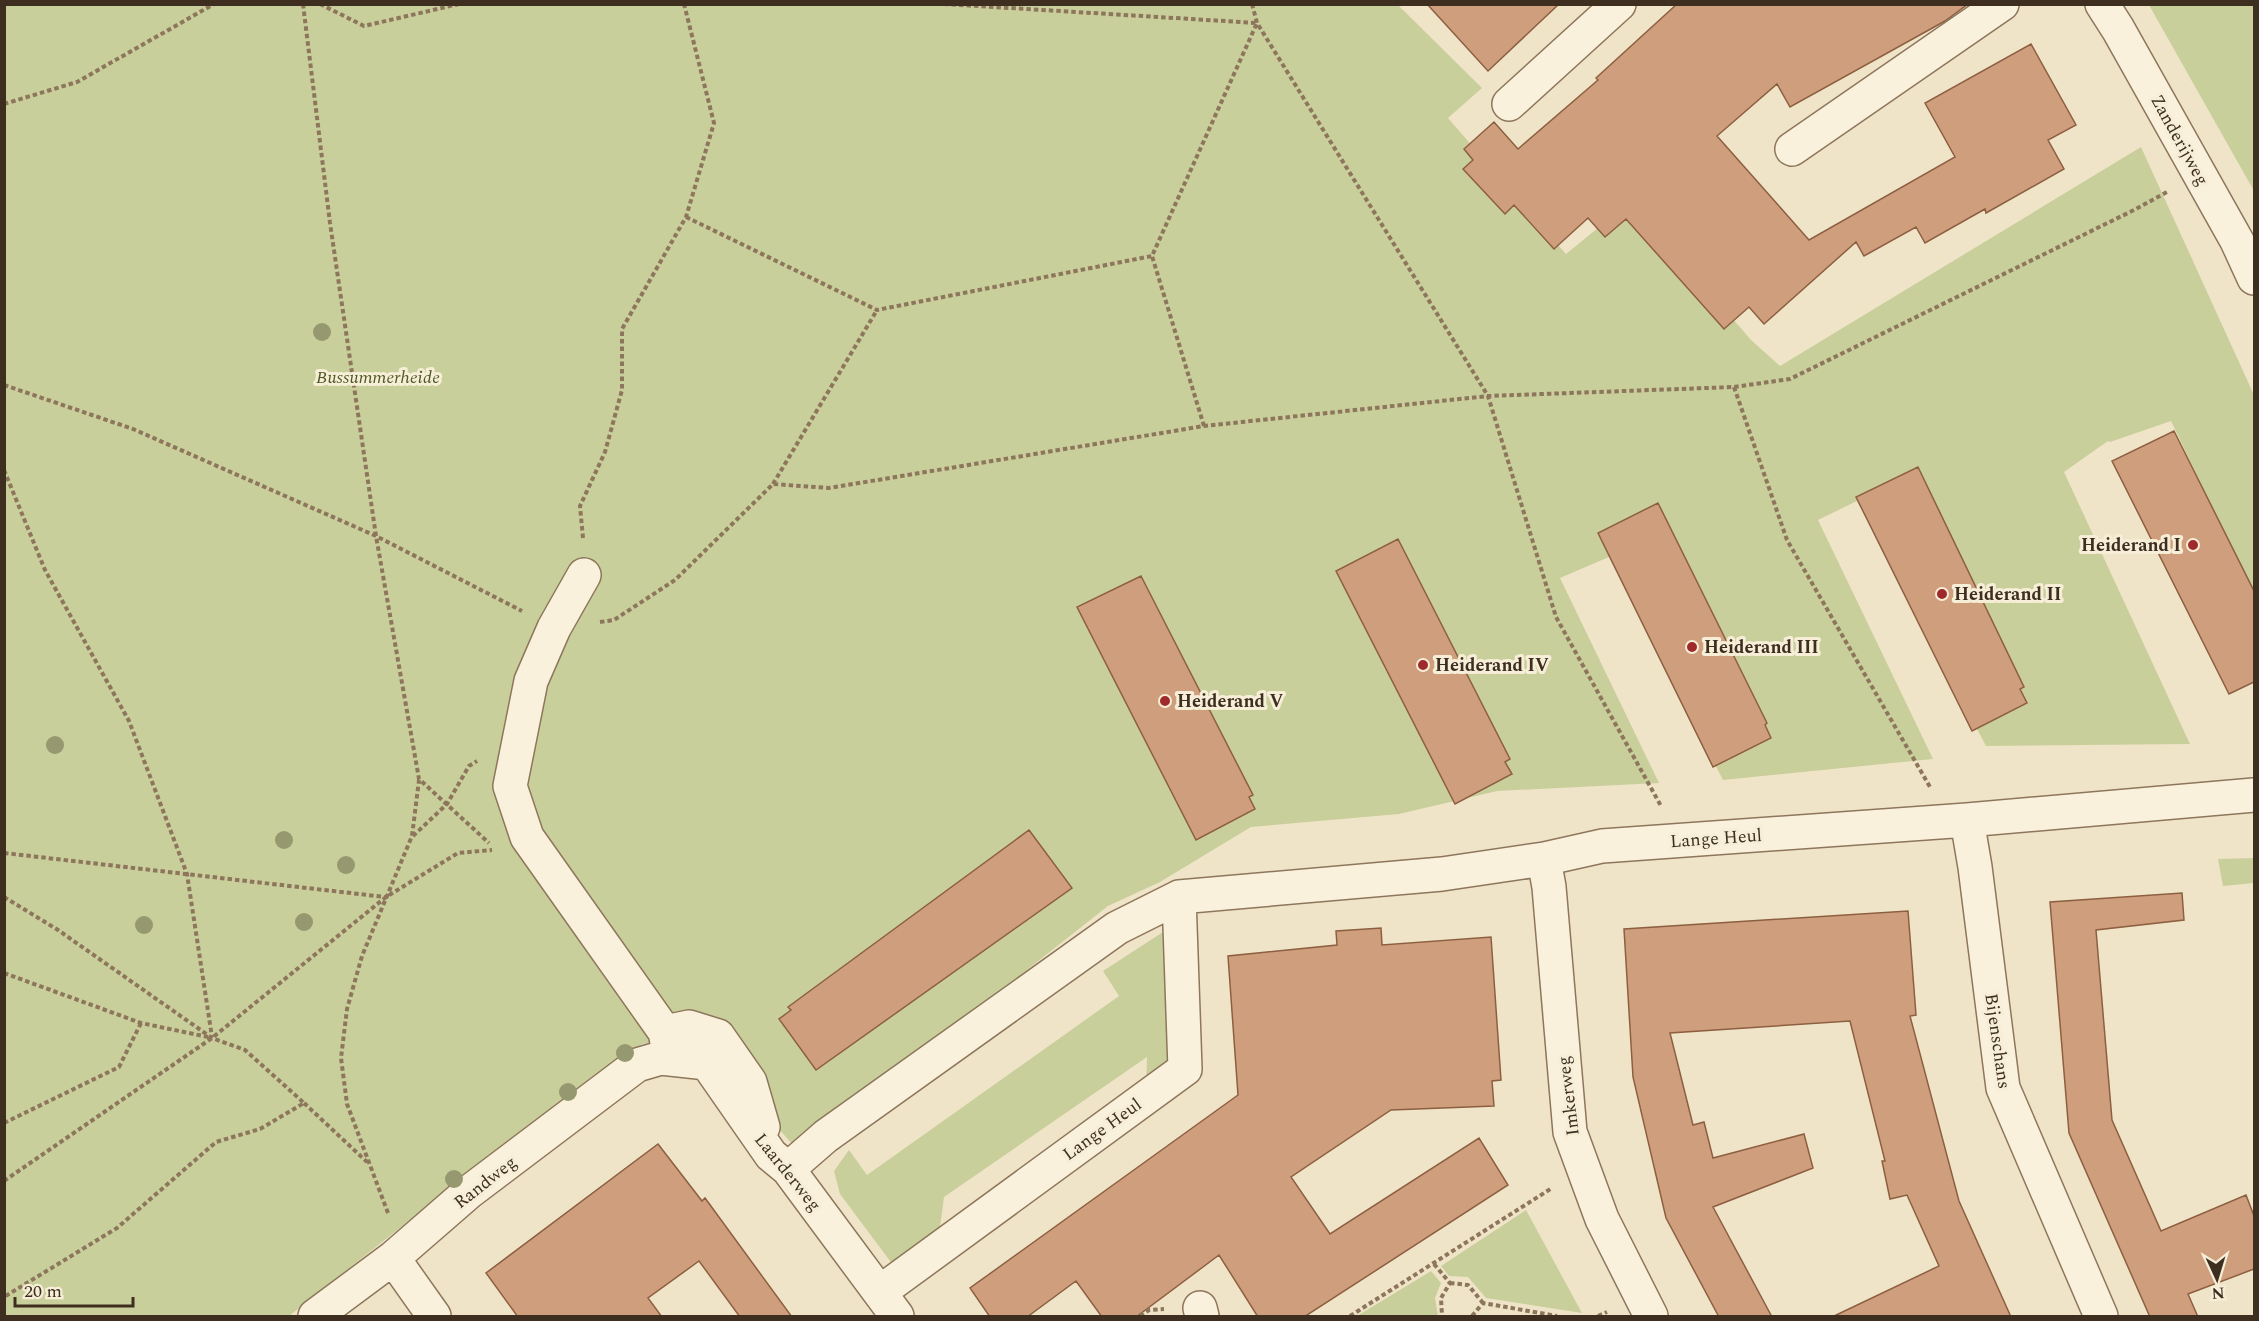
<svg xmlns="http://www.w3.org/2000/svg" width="2259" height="1321" font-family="Spectral,serif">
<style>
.green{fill:#c9cf9b}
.building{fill:#cf9f7d;stroke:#8d5f41;stroke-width:1.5}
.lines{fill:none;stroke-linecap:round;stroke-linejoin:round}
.minor-casing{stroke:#8d765c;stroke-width:36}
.path{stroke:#8d765c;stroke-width:4;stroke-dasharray:4.5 3;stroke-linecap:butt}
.minor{stroke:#faf1dc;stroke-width:33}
.tree{fill:#96986f}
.poi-dot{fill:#9e2a2b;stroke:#f7eed8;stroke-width:2}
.labels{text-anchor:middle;stroke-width:6;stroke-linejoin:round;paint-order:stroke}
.street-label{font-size:18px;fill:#3d2e20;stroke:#f7eed8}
.park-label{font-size:18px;font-style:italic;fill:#4d5a26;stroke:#f7eed8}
.poi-label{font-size:18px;font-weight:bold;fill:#3d2e20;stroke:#f7eed8;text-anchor:start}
</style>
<rect width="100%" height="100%" fill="#f0e4c8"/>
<!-- green -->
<path class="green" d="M 4,5 L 1398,5 L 1482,88 L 1448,118 L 1566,254 L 1631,201 L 1751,340 L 1780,366 L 2141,147 L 2254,395 L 2254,596 L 2171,421 L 2110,442 L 2108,441 L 2064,472 L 2190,744 L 1986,746 L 1857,501 L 1818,520 L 1933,759 L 1723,780 L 1609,557 L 1560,578 L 1659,783 L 1497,791 L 1399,814 L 1251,827 L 1160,882 L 1108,906 L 838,1119 L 794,1146 L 751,1098 L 709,1037 L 642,1044 L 411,1219 L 289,1316 L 5,1316 Z
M 2149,5 L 2254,5 L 2254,191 Z
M 2254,858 L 2254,883 L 2223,886 L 2218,859 Z
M 1163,932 L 1176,1047 L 1165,1071 L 1146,1087 L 1147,1057 L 944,1197 L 939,1235 L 893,1265 L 840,1194 L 834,1171 L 849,1150 L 867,1175 L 1119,996 L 1103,971 Z
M 1526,1210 L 1582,1313 L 1486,1298 L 1468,1277 L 1449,1276 L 1441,1266 Z
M 1431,1271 L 1441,1283 L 1435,1298 L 1438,1316 L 1357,1316 Z"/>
<!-- building -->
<path class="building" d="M 1427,4 L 1559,4 L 1488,71 Z
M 1677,4 L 1968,4 L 1945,21 L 1790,107 L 1777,84 L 1717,136 L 1809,240 L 1955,157 L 1925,103 L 2031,44 L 2076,125 L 2048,140 L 2064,169 L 1986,213 L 1985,209 L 1925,243 L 1916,227 L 1864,256 L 1856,242 L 1764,324 L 1749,307 L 1724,329 L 1626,219 L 1605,237 L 1588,218 L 1554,249 L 1514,205 L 1505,214 L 1463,169 L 1473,160 L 1464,149 L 1494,122 L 1518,149 L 1598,80 L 1596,78 Z
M 2174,431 L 2254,591 L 2254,682 L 2229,694 L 2112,461 Z
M 1918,467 L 2024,687 L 2020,689 L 2027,703 L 1972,731 L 1856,497 Z
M 1658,503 L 1767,723 L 1765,725 L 1771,738 L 1713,767 L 1598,533 Z
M 1398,539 L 1510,759 L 1505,762 L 1512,774 L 1455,804 L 1336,571 Z
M 1141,576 L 1253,795 L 1249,797 L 1255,809 L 1196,840 L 1077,607 Z
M 1029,830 L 1072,888 L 816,1070 L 779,1019 L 791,1010 L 788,1007 Z
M 2182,893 L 2184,920 L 2096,930 L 2112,1120 L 2161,1231 L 2246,1195 L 2254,1216 L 2254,1269 L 2188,1294 L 2198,1317 L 2150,1317 L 2069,1133 L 2050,902 Z
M 1908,911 L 1916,1015 L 1910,1016 L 1959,1201 L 2011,1317 L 1832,1317 L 1939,1266 L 1907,1195 L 1890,1199 L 1882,1161 L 1885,1161 L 1850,1021 L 1670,1033 L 1693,1125 L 1704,1122 L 1713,1158 L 1804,1134 L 1813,1168 L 1713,1207 L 1772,1317 L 1719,1317 L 1666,1218 L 1633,1077 L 1624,929 Z
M 1381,928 L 1382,945 L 1491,937 L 1501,1080 L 1492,1081 L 1494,1106 L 1391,1110 L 1291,1177 L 1330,1234 L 1479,1138 L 1508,1185 L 1304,1317 L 1258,1317 L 1219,1255 L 1136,1317 L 1102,1317 L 1076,1281 L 1027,1317 L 990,1317 L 970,1288 L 1238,1095 L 1228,956 L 1337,945 L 1336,931 Z
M 658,1144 L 702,1201 L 705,1198 L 792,1317 L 740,1317 L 699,1261 L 648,1298 L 662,1317 L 518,1317 L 486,1273 Z"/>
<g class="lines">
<!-- minor casing -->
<g class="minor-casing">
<path id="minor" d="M 2102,4 L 2118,29 L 2237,241 L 2254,278
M 1509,104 L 1619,4
M 1792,149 L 2002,4
M 584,575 L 554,628 L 531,681 L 510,786 L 527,837 L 665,1032
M 1967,820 L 1975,867 L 2003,1088 L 2101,1316
M 1544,859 L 1549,887 L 1570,1132 L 1602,1219 L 1651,1316
M 669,1053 L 665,1032 L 689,1027 L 718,1036 L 750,1082 L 763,1127
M 788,1169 L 826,1136 L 1117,928 L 1179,897 L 1442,874 L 1544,859 L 1602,846 L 1967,820 L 2254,795
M 393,1258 L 434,1316
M 880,1292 L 1185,1069 L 1179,897
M 1200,1308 L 1202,1316
M 315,1316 L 393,1258 L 469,1192 L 637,1065 L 661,1058 L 707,1063 L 771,1155 L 788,1169 L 897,1316"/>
</g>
<!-- path -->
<path class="path" d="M 303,4 L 330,223 L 376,536 L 419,779 L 489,843
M 320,4 L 364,26 L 459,4
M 944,4 L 1257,23 L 1152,256 L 1204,426
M 1252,4 L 1257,23 L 1488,396 L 1556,617 L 1661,806
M 4,104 L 77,82 L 214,4
M 686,217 L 877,310 L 1152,256
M 4,385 L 133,429 L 376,536 L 522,611
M 1734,387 L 1787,540 L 1930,787
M 4,470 L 45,570 L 129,721 L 187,874 L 212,1037
M 773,484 L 877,310
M 583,538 L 580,506 L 605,452 L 622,390 L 622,329 L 686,217 L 714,123 L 684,4
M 600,622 L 614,620 L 675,580 L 773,484 L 829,488 L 1204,426 L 1488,396 L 1734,387 L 1790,379 L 2134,210 L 2167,192
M 413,836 L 447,804 L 469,766 L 477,761
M 4,853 L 385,897
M 4,897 L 58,930 L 212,1038 L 245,1050 L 304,1103 L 260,1129 L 216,1142 L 117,1228 L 4,1297
M 4,973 L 141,1023 L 208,1037
M 304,1103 L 367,1162
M 4,1123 L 119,1067 L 141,1023
M 4,1181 L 212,1038 L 386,897 L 458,853 L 492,850
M 388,1213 L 347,1104 L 341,1058 L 347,1009 L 362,956 L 412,836 L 419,780
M 1434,1264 L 1450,1283 L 1441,1298 L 1442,1316
M 1450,1283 L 1468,1285 L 1483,1303
M 1140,1316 L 1149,1310 L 1164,1309
M 1350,1316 L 1552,1188
M 1472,1316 L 1483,1303 L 1557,1316
M 1598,1316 L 1607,1312"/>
<!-- minor -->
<use href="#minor" class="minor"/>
</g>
<!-- trees -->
<g class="tree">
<circle cx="322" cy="332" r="9"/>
<circle cx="55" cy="745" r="9"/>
<circle cx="284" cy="840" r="9"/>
<circle cx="346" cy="865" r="9"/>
<circle cx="304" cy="922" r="9"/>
<circle cx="144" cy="925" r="9"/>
<circle cx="625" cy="1053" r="9"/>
<circle cx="568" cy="1092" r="9"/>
<circle cx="454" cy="1179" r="9"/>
</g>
<!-- markers -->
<g class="poi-dot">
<circle cx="2193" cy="545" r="6"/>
<circle cx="1942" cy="594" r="6"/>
<circle cx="1692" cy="647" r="6"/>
<circle cx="1423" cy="665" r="6"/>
<circle cx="1165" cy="701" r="6"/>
</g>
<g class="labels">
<!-- street labels -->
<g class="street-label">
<text transform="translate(2180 140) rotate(61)" y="6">Zanderijweg</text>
<text transform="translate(1716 838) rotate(-4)" y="6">Lange Heul</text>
<text transform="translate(1998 1041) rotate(82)" y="6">Bijenschans</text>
<text transform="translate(1568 1096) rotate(-97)" y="6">Imkerweg</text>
<text transform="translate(1102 1129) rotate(-36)" y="6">Lange Heul</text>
<text transform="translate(788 1172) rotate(51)" y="6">Laarderweg</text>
<text transform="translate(485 1182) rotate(-38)" y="6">Randweg</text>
</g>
<!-- park labels -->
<g class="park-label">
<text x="378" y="383">Bussummerheide</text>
</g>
<!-- poi labels -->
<g class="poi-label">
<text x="2181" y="551" text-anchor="end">Heiderand I</text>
<text x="1954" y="600">Heiderand II</text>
<text x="1704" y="653">Heiderand III</text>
<text x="1435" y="671">Heiderand IV</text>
<text x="1177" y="707">Heiderand V</text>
</g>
</g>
<!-- border -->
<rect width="2259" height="1321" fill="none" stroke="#3d2e20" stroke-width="12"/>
<!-- north arrow -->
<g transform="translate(2217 1279) rotate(176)" stroke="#f7eed8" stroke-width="4.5" paint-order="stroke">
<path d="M0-4.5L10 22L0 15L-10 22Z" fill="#3d2e20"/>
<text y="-9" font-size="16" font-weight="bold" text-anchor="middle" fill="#3d2e20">N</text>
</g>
<!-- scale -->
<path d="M15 1297v9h118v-9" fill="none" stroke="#3d2e20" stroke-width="3"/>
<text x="24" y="1297" font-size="18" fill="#3d2e20" stroke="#f7eed8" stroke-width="4.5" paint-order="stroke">20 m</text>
</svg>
